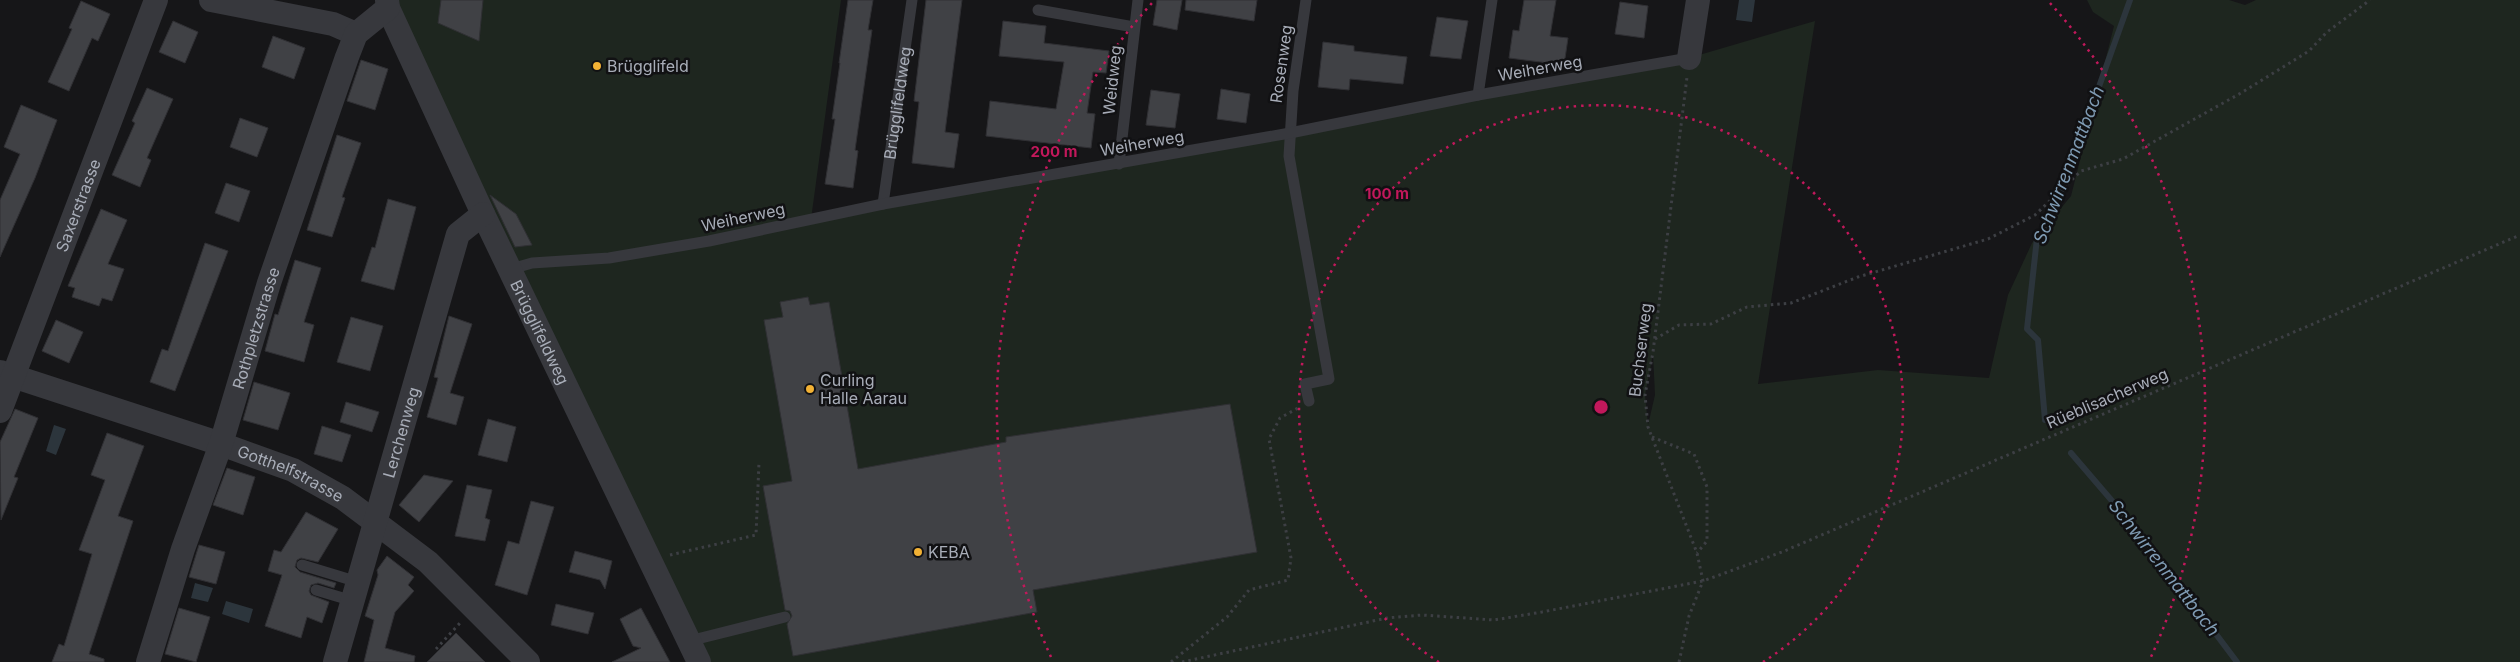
<svg xmlns="http://www.w3.org/2000/svg" width="2520" height="662" font-family="Inter,sans-serif">
<style>
.green{fill:#1e261f;fill-rule:evenodd}
.water{fill:#2c353c}
.lines{fill:none;stroke-linecap:round;stroke-linejoin:round}
.stream{stroke:#2c353c;stroke-width:6}
.building{fill:#404145;stroke:#303034}
.path{stroke:#3d3f44;stroke-width:3;stroke-dasharray:2.5 4;stroke-linecap:butt}
.service{stroke:#37383d;stroke-width:11}
.minor{stroke:#37383d;stroke-width:24}
.ring{fill:none;stroke:#c2185b;stroke-width:2.5;stroke-dasharray:2.5 5}
.poi-dot{fill:#f2b134;stroke:#111113;stroke-width:2}
.labels{text-anchor:middle;stroke-width:5;stroke-linejoin:round;paint-order:stroke}
.street-label{font-size:16px;fill:#a8adb8;stroke:#111113}
.poi-label{font-size:16px;fill:#a8adb8;stroke:#111113;text-anchor:start}
.water-label{font-size:18px;font-style:italic;fill:#7f9bb3;stroke:#111113}
.centre{fill:#c2185b;stroke:#111113;stroke-width:2.5}
.ring-label{font-size:15px;text-anchor:middle;font-weight:bold;fill:#c2185b;stroke:#111113;stroke-width:5;stroke-linejoin:round;paint-order:stroke}
</style>
<rect width="100%" height="100%" fill="#161618"/>
<!-- green -->
<path class="green" d="M 387,0 L 841,0 L 811,219 L 1689,58 L 1815,21 L 1758,384 L 1878,370 L 1989,378 L 2008,295 L 2032,243 L 2071,196 L 2114,26 L 2093,12 L 2087,0 L 2229,0 L 2245,5 L 2256,0 L 2520,0 L 2520,662 L 699,662 ZM 1653,354 L 1655,395 L 1648,425 L 1645,395 Z"/>
<!-- water -->
<path class="water" d="M 1739,0 L 1755,0 L 1752,22 L 1736,20 Z
M 54,425 L 66,429 L 56,455 L 46,451 Z
M 195,583 L 213,588 L 208,602 L 191,598 Z
M 226,601 L 253,609 L 249,623 L 222,614 Z"/>
<g class="lines">
<!-- stream -->
<path class="stream" d="M 2045,420 L 2038,340 L 2027,329 L 2037,238 L 2053,215 L 2130,0
M 2071,453 L 2143,537 L 2237,662"/>
</g>
<!-- building -->
<path class="building" d="M 441,0 L 483,0 L 479,41 L 438,23 Z
M 848,0 L 873,0 L 868,30 L 872,30 L 855,150 L 858,151 L 853,188 L 825,184 L 835,119 L 832,119 L 840,63 L 839,63 Z
M 926,0 L 962,0 L 945,132 L 959,134 L 954,168 L 912,163 L 919,102 L 914,101 Z
M 1157,0 L 1182,0 L 1177,30 L 1153,25 Z
M 1186,0 L 1257,0 L 1254,21 L 1185,10 Z
M 1524,0 L 1556,0 L 1550,36 L 1568,38 L 1564,65 L 1509,58 L 1513,30 L 1519,31 Z
M 81,1 L 110,14 L 98,41 L 92,38 L 69,91 L 48,82 L 72,29 L 69,28 Z
M 1620,2 L 1648,6 L 1644,38 L 1615,34 Z
M 1437,17 L 1468,21 L 1461,59 L 1430,56 Z
M 173,21 L 198,32 L 185,63 L 159,52 Z
M 1003,21 L 1046,26 L 1044,43 L 1109,51 L 1106,73 L 1093,72 L 1087,113 L 1095,114 L 1091,148 L 986,136 L 990,101 L 1056,109 L 1064,62 L 999,56 Z
M 273,36 L 305,48 L 294,79 L 262,67 Z
M 1323,42 L 1354,46 L 1354,51 L 1407,57 L 1403,84 L 1350,79 L 1349,90 L 1318,87 Z
M 361,60 L 388,69 L 375,110 L 347,101 Z
M 147,88 L 173,99 L 147,158 L 151,160 L 140,187 L 112,175 L 135,123 L 132,121 Z
M 1221,89 L 1250,94 L 1246,123 L 1217,119 Z
M 1151,90 L 1180,94 L 1175,128 L 1146,125 Z
M 21,105 L 57,120 L 35,178 L 0,257 L 0,200 L 20,154 L 4,147 Z
M 240,118 L 268,128 L 257,157 L 230,147 Z
M 337,135 L 361,143 L 342,197 L 345,198 L 332,237 L 307,230 Z
M 226,183 L 250,191 L 239,222 L 215,213 Z
M 490,195 L 516,214 L 532,245 L 515,247 Z
M 388,199 L 416,207 L 394,290 L 361,281 L 372,247 L 375,248 Z
M 101,209 L 127,220 L 108,264 L 124,269 L 112,301 L 102,298 L 99,306 L 72,297 L 75,288 L 68,286 Z
M 205,243 L 228,251 L 175,391 L 150,382 L 162,349 L 168,351 Z
M 295,260 L 321,268 L 304,322 L 314,325 L 304,362 L 265,351 L 275,314 L 278,315 Z
M 808,297 L 810,305 L 829,302 L 858,469 L 1006,442 L 1006,437 L 1230,404 L 1257,552 L 1033,590 L 1037,612 L 793,656 L 787,624 L 792,616 L 790,611 L 785,610 L 763,486 L 792,481 L 764,320 L 783,317 L 780,302 Z
M 449,316 L 472,324 L 450,393 L 464,397 L 456,425 L 427,417 L 438,378 L 434,377 Z
M 351,317 L 383,326 L 370,371 L 337,362 Z
M 56,320 L 83,332 L 69,363 L 42,351 Z
M 254,382 L 290,393 L 278,430 L 243,420 Z
M 346,402 L 379,412 L 372,432 L 340,422 Z
M 15,409 L 38,418 L 14,477 L 18,478 L 1,520 L 0,442 Z
M 488,419 L 516,427 L 507,462 L 478,455 Z
M 322,426 L 351,435 L 342,462 L 314,454 Z
M 107,433 L 144,446 L 118,516 L 133,521 L 89,654 L 104,659 L 104,662 L 52,662 L 59,644 L 64,646 L 92,554 L 79,550 L 105,480 L 91,475 Z
M 227,468 L 255,477 L 243,515 L 213,505 Z
M 424,475 L 453,481 L 419,522 L 399,505 Z
M 467,485 L 492,490 L 485,518 L 490,520 L 485,541 L 455,536 Z
M 531,501 L 554,507 L 527,595 L 495,585 L 508,541 L 519,544 Z
M 306,512 L 338,529 L 318,562 L 301,558 L 297,560 L 295,567 L 300,572 L 336,583 L 334,588 L 318,583 L 311,585 L 309,591 L 311,595 L 329,602 L 322,623 L 307,617 L 301,638 L 265,626 L 282,575 L 268,571 L 274,550 L 281,552 Z
M 199,545 L 225,552 L 216,584 L 189,577 Z
M 575,551 L 612,561 L 605,589 L 600,580 L 569,572 Z
M 387,556 L 414,577 L 408,585 L 414,591 L 395,612 L 385,648 L 415,656 L 414,662 L 364,662 L 374,620 L 365,616 L 378,575 L 377,570 Z
M 556,604 L 594,613 L 588,634 L 551,625 Z
M 179,608 L 210,617 L 196,662 L 165,654 Z
M 641,608 L 670,662 L 612,662 L 641,648 L 633,646 L 620,619 Z
M 456,633 L 485,662 L 427,662 Z"/>
<g class="lines">
<!-- path -->
<path class="path" d="M 1655,339 L 1679,325 L 1711,324 L 1747,307 L 1791,303 L 1858,277 L 1988,239 L 2035,215 L 2081,171 L 2123,159 L 2241,93 L 2309,51 L 2327,32 L 2370,0
M 1652,437 L 1694,454 L 1707,487 L 1707,541 L 1697,553
M 670,555 L 756,535 L 759,462
M 436,649 L 460,623
M 1171,662 L 1227,617 L 1249,590 L 1288,580 L 1291,558 L 1269,439 L 1280,418 L 1298,408
M 1182,662 L 1387,618 L 1422,615 L 1494,620 L 1542,612 L 1703,581 L 1782,552 L 2520,235
M 1679,662 L 1689,616 L 1703,581 L 1697,553 L 1648,427 L 1645,395 L 1653,352 L 1687,77"/>
<!-- service -->
<g class="service">
<path d="M 1306,0 L 1293,91 L 1289,156 L 1329,379 L 1305,384 L 1309,401"/>
<path d="M 1038,10 L 1134,27"/>
<path d="M 1478,95 L 1492,0"/>
<path d="M 1119,164 L 1138,0"/>
<path id="s1" d="M 883,204 L 912,0"/>
<path d="M 511,269 L 532,263 L 609,258 L 709,241 L 883,204 L 1290,133 L 1478,95 L 1689,58"/>
<path d="M 302,565 L 358,582"/>
<path d="M 316,590 L 353,601"/>
<path d="M 689,641 L 785,617"/>
</g>
<!-- minor -->
<g class="minor">
<path d="M 211,0 L 333,24 L 356,34"/>
<path id="s2" d="M 387,0 L 388,8 L 483,214 L 699,662"/>
<path d="M 1689,58 L 1698,0"/>
<path id="s3" d="M 0,372 L 221,444 L 293,470 L 343,498 L 428,562 L 528,662"/>
<path id="s4" d="M 0,411 L 156,0"/>
<path id="s5" d="M 148,662 L 183,549 L 221,444 L 269,283 L 347,57 L 356,34 L 388,8"/>
<path id="s6" d="M 335,662 L 458,234 L 483,214"/>
</g>
</g>
<!-- distance rings -->
<g class="ring">
<path d="M1439 662A302 302 0 1 1 1763 662"/>
<path d="M1051 657A604 604 0 0 1 1152 3M2050 3A604 604 0 0 1 2151 657"/>
</g>
<!-- markers -->
<g class="poi-dot">
<circle cx="597" cy="66" r="5"/>
<circle cx="810" cy="389" r="5"/>
<circle cx="918" cy="552" r="5"/>
</g>
<g class="labels">
<!-- street labels -->
<g class="street-label">
<text transform="translate(1281 64) rotate(-82)" y="6">Rosenweg</text>
<text transform="translate(1540 68) rotate(-10)" y="6">Weiherweg</text>
<text transform="translate(1112 80) rotate(-84)" y="6">Weidweg</text>
<text dy="6" stroke="none"><textPath href="#s1" startOffset="102">Brügglifeldweg</textPath></text>
<text transform="translate(1142 143) rotate(-10)" y="6">Weiherweg</text>
<text dy="6" stroke="none"><textPath href="#s4" startOffset="220">Saxerstrasse</textPath></text>
<text transform="translate(743 217) rotate(-12)" y="6">Weiherweg</text>
<text dy="6" stroke="none"><textPath href="#s5" startOffset="351">Rothpletzstrasse</textPath></text>
<text dy="6" stroke="none"><textPath href="#s2" startOffset="366">Brügglifeldweg</textPath></text>
<text transform="translate(1640 350) rotate(-83)" y="6">Buchserweg</text>
<text transform="translate(2107 398) rotate(-23)" y="6">Rüeblisacherweg</text>
<text dy="6" stroke="none"><textPath href="#s6" startOffset="239">Lerchenweg</textPath></text>
<text dy="6" stroke="none"><textPath href="#s3" startOffset="308">Gotthelfstrasse</textPath></text>
</g>
<!-- poi labels -->
<g class="poi-label">
<text x="607" y="72">Brügglifeld</text>
<text x="820" y="386">Curling<tspan x="820" dy="18">Halle Aarau</tspan></text>
<text x="928" y="558">KEBA</text>
</g>
<!-- water labels -->
<g class="water-label">
<text transform="translate(2069 165) rotate(-69)" y="6">Schwirrenmattbach</text>
<text transform="translate(2164 568) rotate(52)" y="6">Schwirrenmattbach</text>
</g>
</g>
<circle cx="1601" cy="407" r="8" class="centre"/>
<g class="ring-label">
<text x="1054" y="157">200 m</text>
<text x="1387" y="199">100 m</text>
</g>
</svg>
